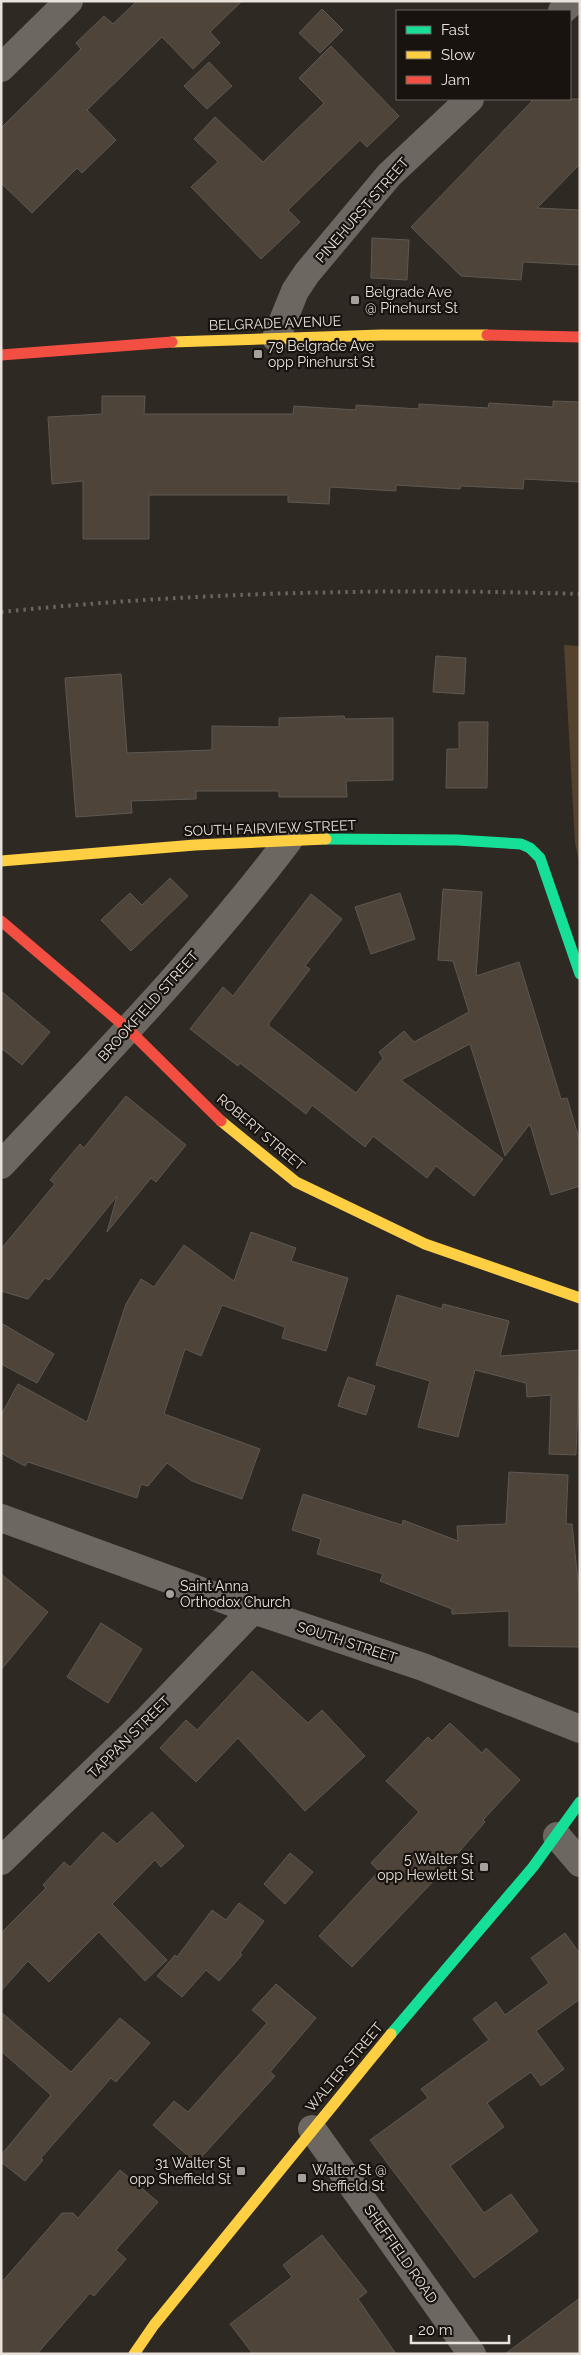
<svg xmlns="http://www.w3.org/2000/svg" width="581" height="2355" font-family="Raleway,sans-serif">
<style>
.green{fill:#54422d}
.building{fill:#4e443a;stroke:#5d5852}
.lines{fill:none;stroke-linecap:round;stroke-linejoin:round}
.street{stroke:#6c6761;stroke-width:28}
.fast{stroke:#16e098;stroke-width:11}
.slow{stroke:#ffcf43;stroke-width:11}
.jam{stroke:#f24e42;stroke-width:11}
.rail{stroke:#68645e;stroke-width:4;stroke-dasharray:2.5 5;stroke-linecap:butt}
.poi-dot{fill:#a8a19b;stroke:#18130e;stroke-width:2}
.labels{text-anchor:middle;stroke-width:4.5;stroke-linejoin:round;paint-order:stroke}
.street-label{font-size:14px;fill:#e9e2db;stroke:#18130e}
.poi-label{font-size:14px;fill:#e9e2db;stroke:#18130e;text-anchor:start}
</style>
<rect width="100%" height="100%" fill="#2f2923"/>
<!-- green -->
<path class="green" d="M 564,645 L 580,646 L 580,865 L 575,843 Z"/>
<!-- building -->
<path class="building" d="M 137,1 L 242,1 L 210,32 L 220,43 L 193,69 L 162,37 L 87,110 L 116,140 L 82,173 L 77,168 L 32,213 L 1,183 L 1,128 L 81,49 L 76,43 L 104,16 L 113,24 Z
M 322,9 L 343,30 L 320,53 L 299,33 Z
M 331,46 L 399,116 L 367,147 L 360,140 L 288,210 L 300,222 L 261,259 L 191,187 L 218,162 L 194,139 L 215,117 L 263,162 L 324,103 L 299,78 Z
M 209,62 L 232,86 L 207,109 L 184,86 Z
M 534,99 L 580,99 L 580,164 L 537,208 L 580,210 L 580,265 L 523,262 L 521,280 L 461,276 L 411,227 Z
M 372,238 L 409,240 L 407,280 L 371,278 Z
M 102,396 L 145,396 L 144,414 L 293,414 L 294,406 L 356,410 L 356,405 L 419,409 L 419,404 L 488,408 L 489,403 L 553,407 L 553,401 L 580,402 L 580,482 L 524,479 L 523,489 L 461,486 L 460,489 L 396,485 L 396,491 L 330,487 L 329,504 L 288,502 L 288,495 L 149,495 L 149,539 L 83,539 L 83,481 L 52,484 L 48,417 L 102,414 Z
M 436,656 L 466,658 L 464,694 L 433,692 Z
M 121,674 L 127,753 L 212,750 L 212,726 L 279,727 L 279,718 L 344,716 L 345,719 L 393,718 L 393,780 L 346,781 L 347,797 L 279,797 L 279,791 L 196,791 L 196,799 L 131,801 L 132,813 L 76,817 L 65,678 Z
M 459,722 L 488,722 L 487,788 L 446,788 L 447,749 L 459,749 Z
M 170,878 L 188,896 L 131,951 L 101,920 L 130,893 L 142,905 Z
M 443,889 L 482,892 L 476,976 L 519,962 L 561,1099 L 567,1098 L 580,1142 L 580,1186 L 551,1195 L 530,1124 L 505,1156 L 470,1044 L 401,1080 L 503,1159 L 474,1196 L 436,1166 L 427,1178 L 373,1136 L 365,1147 L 312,1105 L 306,1114 L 240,1063 L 238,1066 L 190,1029 L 223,987 L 233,996 L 311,894 L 342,919 L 305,966 L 310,969 L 269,1023 L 269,1026 L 356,1093 L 383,1058 L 379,1052 L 404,1031 L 414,1042 L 469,1012 L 453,961 L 438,960 Z
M 400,893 L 415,939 L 371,954 L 355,907 Z
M 1,991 L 50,1032 L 22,1065 L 1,1048 Z
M 126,1096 L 186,1145 L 156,1182 L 151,1178 L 107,1232 L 117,1196 L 49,1280 L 45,1278 L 28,1299 L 1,1291 L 1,1249 L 55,1184 L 50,1180 L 80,1144 L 84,1148 Z
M 251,1232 L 296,1248 L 291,1261 L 348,1278 L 326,1351 L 282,1338 L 285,1327 L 222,1305 L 201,1356 L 185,1349 L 164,1414 L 260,1449 L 242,1499 L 192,1481 L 167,1463 L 148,1486 L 141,1484 L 137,1498 L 28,1462 L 25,1466 L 1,1453 L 1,1415 L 18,1384 L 87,1422 L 126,1304 L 141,1279 L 154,1287 L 184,1245 L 234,1281 Z
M 397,1295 L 442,1309 L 443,1304 L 509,1321 L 500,1356 L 580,1350 L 576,1455 L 549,1454 L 551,1395 L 527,1397 L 526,1383 L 475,1370 L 458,1437 L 418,1427 L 430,1381 L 376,1365 Z
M 1,1323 L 54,1354 L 37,1383 L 1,1364 Z
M 348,1377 L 375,1386 L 366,1415 L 338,1406 Z
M 509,1472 L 568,1475 L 566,1524 L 572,1524 L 580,1600 L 580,1647 L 509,1646 L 509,1611 L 452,1614 L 452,1609 L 380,1581 L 383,1574 L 317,1554 L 321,1539 L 292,1530 L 303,1494 L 402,1525 L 403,1520 L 458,1541 L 457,1526 L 506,1524 Z
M 1,1574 L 48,1612 L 1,1670 Z
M 101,1623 L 142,1649 L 108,1703 L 67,1677 Z
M 252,1671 L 308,1723 L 322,1710 L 365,1756 L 305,1811 L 238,1738 L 196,1782 L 160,1748 L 186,1720 L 197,1730 Z
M 450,1723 L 482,1753 L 486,1748 L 520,1780 L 483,1820 L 485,1822 L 439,1875 L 352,1967 L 319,1936 L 379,1871 L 371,1863 L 419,1812 L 386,1781 L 428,1737 L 432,1741 Z
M 152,1812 L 184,1846 L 161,1867 L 155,1860 L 112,1904 L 167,1960 L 145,1981 L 99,1932 L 49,1982 L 28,1961 L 1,1991 L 1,1933 L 46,1888 L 43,1885 L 64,1862 L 70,1867 L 103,1832 L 117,1844 Z
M 290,1853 L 313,1872 L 285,1904 L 264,1884 Z
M 239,1903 L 264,1921 L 240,1953 L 242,1955 L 219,1981 L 206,1970 L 182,1997 L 157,1976 L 175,1955 L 177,1957 L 212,1910 L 226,1920 Z
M 565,1933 L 580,1954 L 580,1999 L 536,2031 L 564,2069 L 541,2086 L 531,2072 L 487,2103 L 504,2127 L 450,2166 L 484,2213 L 511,2194 L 538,2231 L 474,2278 L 370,2140 L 428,2098 L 421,2089 L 489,2040 L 473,2019 L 496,2002 L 505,2015 L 549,1983 L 531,1958 Z
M 276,1984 L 316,2018 L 270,2072 L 275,2076 L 196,2163 L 153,2125 L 174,2101 L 188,2112 L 267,2023 L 252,2010 Z
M 1,2012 L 71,2072 L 120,2018 L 150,2043 L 116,2082 L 111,2078 L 41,2158 L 43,2160 L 25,2181 L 1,2162 L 1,2155 L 51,2095 L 1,2051 Z
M 120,2170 L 158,2202 L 116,2250 L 126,2259 L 94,2296 L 90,2293 L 37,2354 L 1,2354 L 1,2283 L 62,2213 L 73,2213 L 78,2218 Z
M 322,2235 L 367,2292 L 358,2299 L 396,2354 L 253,2354 L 230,2324 L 292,2277 L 283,2265 Z
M 580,2298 L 580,2354 L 505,2354 Z"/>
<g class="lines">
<!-- street -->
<path class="street" d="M 562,11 L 573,1
M 1,68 L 69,1
M 276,338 L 295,291 L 307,273 L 389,175 L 470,99
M 1,1165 C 99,1060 201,956 288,841
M 1,1518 L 253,1610 L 423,1667 L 580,1729
M 557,1836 L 580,1863
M 1,1861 L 149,1718 L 253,1610
M 312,2129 L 472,2354"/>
<!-- fast -->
<path class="fast" d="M 326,839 L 457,840 L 521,844 L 530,848 L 540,858 L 580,974
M 391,2034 L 533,1867 L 580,1802"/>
<!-- slow -->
<path class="slow" d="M 172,342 L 381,335 L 487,335
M 1,861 L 195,845 L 326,839
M 221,1121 L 296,1182 L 425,1244 L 580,1298
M 134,2354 L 154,2325 L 391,2034"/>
<!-- jam -->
<path class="jam" d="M 487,335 L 580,337
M 1,355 L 172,342
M 1,921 L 128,1029 L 221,1121"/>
<!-- rail -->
<path class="rail" d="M 1,612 C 194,592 386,588 580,594"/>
</g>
<!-- markers -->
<g class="poi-dot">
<rect x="350" y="295" width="10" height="10" rx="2.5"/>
<rect x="253" y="349" width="10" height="10" rx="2.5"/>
<circle cx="170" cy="1594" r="5"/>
<rect x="479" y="1862" width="10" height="10" rx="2.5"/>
<rect x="236" y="2166" width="10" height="10" rx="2.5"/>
<rect x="297" y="2173" width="10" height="10" rx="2.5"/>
</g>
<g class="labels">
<!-- street labels -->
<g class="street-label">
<text transform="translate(362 210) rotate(-49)" y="5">PINEHURST STREET</text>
<text transform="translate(275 323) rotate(-2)" y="5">BELGRADE AVENUE</text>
<text transform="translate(270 828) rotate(-2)" y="5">SOUTH FAIRVIEW STREET</text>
<text transform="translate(148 1006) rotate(-48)" y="5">BROOKFIELD STREET</text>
<text transform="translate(261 1132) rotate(40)" y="5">ROBERT STREET</text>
<text transform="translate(347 1642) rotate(18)" y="5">SOUTH STREET</text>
<text transform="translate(129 1737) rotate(-45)" y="5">TAPPAN STREET</text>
<text transform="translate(344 2067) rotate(-50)" y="5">WALTER STREET</text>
<text transform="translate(401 2254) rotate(55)" y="5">SHEFFIELD ROAD</text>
</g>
<!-- poi labels -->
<g class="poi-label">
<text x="365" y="297">Belgrade Ave<tspan x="365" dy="16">@ Pinehurst St</tspan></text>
<text x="268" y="351">79 Belgrade Ave<tspan x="268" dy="16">opp Pinehurst St</tspan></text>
<text x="180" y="1591">Saint Anna<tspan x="180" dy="16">Orthodox Church</tspan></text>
<text x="474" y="1864" text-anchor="end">5 Walter St<tspan x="474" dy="16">opp Hewlett St</tspan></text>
<text x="231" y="2168" text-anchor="end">31 Walter St<tspan x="231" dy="16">opp Sheffield St</tspan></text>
<text x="312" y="2175">Walter St @<tspan x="312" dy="16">Sheffield St</tspan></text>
</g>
</g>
<!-- border -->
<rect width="581" height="2355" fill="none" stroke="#e9e2db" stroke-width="5"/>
<!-- legend -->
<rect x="396" y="10" width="175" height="90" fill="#18130e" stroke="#6c6660"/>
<rect x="406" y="26" width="25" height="8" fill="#16e098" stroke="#6c6660"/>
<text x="441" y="35" font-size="15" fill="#e9e2db">Fast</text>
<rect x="406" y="51" width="25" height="8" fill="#ffcf43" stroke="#6c6660"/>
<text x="441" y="60" font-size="15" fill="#e9e2db">Slow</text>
<rect x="406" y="76" width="25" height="8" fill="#f24e42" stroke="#6c6660"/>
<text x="441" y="85" font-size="15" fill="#e9e2db">Jam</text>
<!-- scale -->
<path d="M411 2335v8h98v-8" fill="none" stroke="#e9e2db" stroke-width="2.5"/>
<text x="418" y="2335" font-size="15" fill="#e9e2db" stroke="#18130e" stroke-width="4" paint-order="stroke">20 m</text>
</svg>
